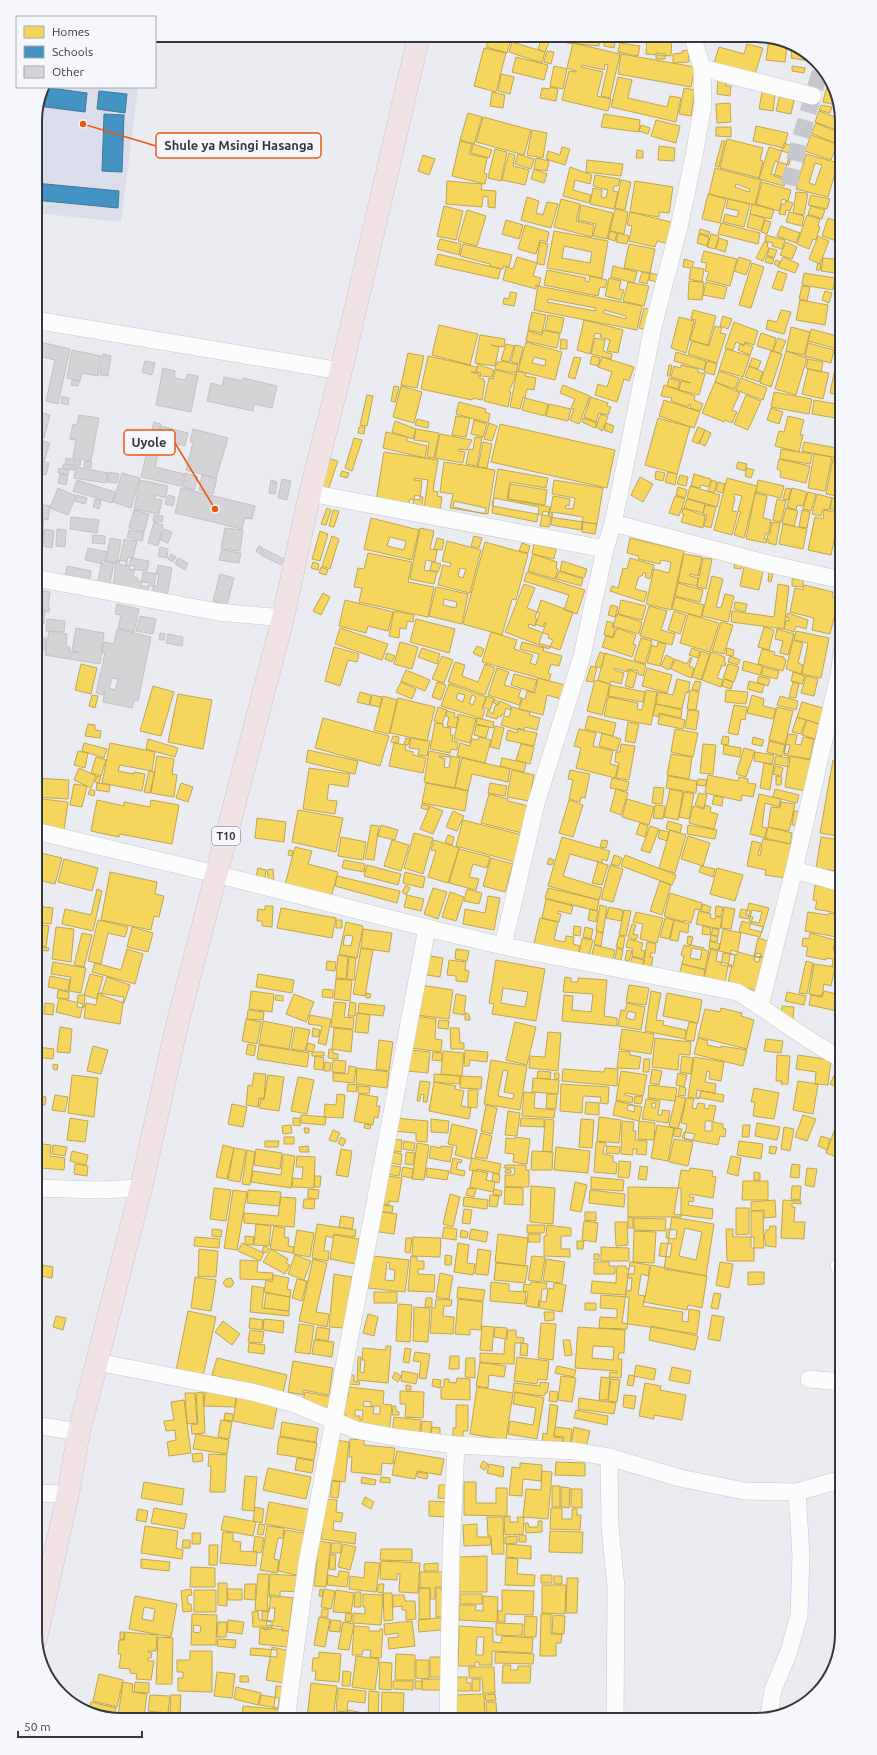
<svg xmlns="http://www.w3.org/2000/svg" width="877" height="1755" font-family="Ubuntu,sans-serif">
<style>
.built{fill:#dcddea}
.homes{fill:#f6d55c;stroke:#bda652;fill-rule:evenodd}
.schools{fill:#4393c3;stroke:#3f789a}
.building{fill:#d4d3d5;stroke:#c4c2c4;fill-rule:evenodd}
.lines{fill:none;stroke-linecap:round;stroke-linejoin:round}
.street-tunnel{stroke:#c7c7ce;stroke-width:17;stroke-dasharray:17 8;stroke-linecap:butt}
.street-casing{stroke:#c8c8cd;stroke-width:18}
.highway-casing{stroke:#c8c8cc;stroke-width:23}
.street{stroke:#fcfcfd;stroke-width:17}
.highway{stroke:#f0e2e5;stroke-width:22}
.labels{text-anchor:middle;stroke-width:4;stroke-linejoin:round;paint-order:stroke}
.shield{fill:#f6f6fd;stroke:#707176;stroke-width:1}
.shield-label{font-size:11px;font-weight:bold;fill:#37383c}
.rim{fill:none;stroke:#37383c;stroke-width:2}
.leader{fill:none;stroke:#e8590c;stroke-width:1.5}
.callout-dot{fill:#e8590c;stroke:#f6f6fd;stroke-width:1.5}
.callout{fill:#f6f6fd;stroke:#e8590c;stroke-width:1.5}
.callout-label{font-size:13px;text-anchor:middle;font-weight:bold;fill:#37383c}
</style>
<rect width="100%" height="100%" fill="#ebebf2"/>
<!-- built -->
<path class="built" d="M 42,87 L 138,87 L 121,222 L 35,213 L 35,116 Z"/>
<!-- homes -->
<path class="homes" d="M 490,35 L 512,35 L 507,53 L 486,47 Z
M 545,35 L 553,35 L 553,39 L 544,37 Z
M 568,35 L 600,35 L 599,46 L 567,43 Z
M 605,35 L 616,36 L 614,48 L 604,46 Z
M 647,35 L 672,35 L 671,56 L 646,54 Z
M 542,37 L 550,40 L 545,52 L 538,49 Z
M 769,38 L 787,45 L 785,62 L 766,60 Z
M 512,42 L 545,52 L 542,63 L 509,52 Z
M 573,43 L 620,54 L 610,98 L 601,96 L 608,65 L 605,64 L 604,70 L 582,65 L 581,67 L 603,72 L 597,96 L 611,99 L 608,111 L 562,100 L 569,71 L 576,72 L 576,71 L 567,68 Z
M 620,43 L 640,46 L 638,56 L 618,52 Z
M 747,44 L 763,48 L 755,74 L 714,63 L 719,47 L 744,54 Z
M 792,47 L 808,53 L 811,56 L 810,61 L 791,58 Z
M 484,48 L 506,53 L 496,92 L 474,86 Z
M 688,50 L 689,62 L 673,63 L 673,54 L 682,53 L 682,51 Z
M 547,51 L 554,52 L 551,64 L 544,62 Z
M 656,53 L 666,54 L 665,59 L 656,59 Z
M 621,54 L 695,67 L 691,87 L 618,74 Z
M 516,57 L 548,65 L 544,80 L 512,72 Z
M 554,66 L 567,69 L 563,89 L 550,86 Z
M 792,66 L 805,68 L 804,73 L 792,71 Z
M 501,74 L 514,77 L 510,94 L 498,91 Z
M 618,77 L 632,80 L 628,98 L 667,107 L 670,96 L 681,98 L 676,122 L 611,107 Z
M 718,78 L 726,79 L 726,86 L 731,86 L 730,96 L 717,94 Z
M 829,79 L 836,88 L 839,106 L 823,102 Z
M 550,87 L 558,89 L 556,101 L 540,98 L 542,88 L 550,89 Z
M 684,88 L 695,90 L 691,116 L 679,114 Z
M 492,92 L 505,95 L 503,108 L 490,106 Z
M 762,92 L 775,94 L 773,111 L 759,109 Z
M 780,94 L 795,96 L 791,114 L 776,111 Z
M 730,103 L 731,122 L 717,123 L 716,104 Z
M 821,105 L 832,107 L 830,113 L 819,110 Z
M 819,111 L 841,119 L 842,132 L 815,122 Z
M 468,113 L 482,117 L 474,144 L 460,140 Z
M 604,114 L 640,120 L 639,132 L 601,127 Z
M 483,117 L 531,130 L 524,155 L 476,142 Z
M 656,120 L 680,126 L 676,143 L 651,136 Z
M 816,123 L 842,134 L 842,140 L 839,139 L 837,144 L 811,133 Z
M 641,125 L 650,128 L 648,134 L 639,131 Z
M 756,126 L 788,133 L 784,148 L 753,141 Z
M 716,127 L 731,127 L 731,137 L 716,136 Z
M 532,130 L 547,133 L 543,158 L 527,155 Z
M 811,135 L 837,144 L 831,160 L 805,151 Z
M 727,139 L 763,148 L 760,160 L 763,161 L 759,178 L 720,168 Z
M 460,141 L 472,144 L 469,154 L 487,158 L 484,173 L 487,174 L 485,184 L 452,176 Z
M 722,141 L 725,141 L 719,167 L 715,166 Z
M 784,143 L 792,146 L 783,179 L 774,176 Z
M 473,144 L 492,150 L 489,158 L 471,153 Z
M 659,146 L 675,148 L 674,161 L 658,160 Z
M 562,147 L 570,149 L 565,165 L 546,159 L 548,151 L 560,155 Z
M 769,147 L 792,154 L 789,165 L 775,161 L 771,174 L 786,178 L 784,186 L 759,179 Z
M 495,149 L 507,152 L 501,181 L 488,178 Z
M 637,150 L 643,151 L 643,158 L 636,158 Z
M 509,153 L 515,155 L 513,166 L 529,170 L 525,185 L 502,180 Z
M 518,154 L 534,159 L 531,169 L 515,164 Z
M 806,154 L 838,163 L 828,197 L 796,189 ZM 815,163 L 822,165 L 815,185 L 809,183 Z
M 423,155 L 435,159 L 429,175 L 418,171 Z
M 536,158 L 549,161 L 547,171 L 534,169 Z
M 587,160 L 623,164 L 621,176 L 586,172 Z
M 841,163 L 842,163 L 842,176 L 840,176 Z
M 570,167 L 592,175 L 590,184 L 575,180 L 573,190 L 591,195 L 589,203 L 563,196 Z
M 715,168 L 761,180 L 755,205 L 709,194 ZM 736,184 L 750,189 L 749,192 L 735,187 Z
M 534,169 L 547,174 L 544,183 L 531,179 Z
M 595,175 L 620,179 L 618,186 L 614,186 L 613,191 L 618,192 L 614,209 L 590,204 L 593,188 L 602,190 L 601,197 L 606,198 L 608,190 L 593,186 Z
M 839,178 L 842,178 L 842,192 L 838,191 Z
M 621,180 L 631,182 L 625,210 L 615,208 Z
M 447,181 L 482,184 L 481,190 L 496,191 L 495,208 L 488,207 L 488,197 L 483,196 L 482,207 L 446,204 Z
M 635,181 L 673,187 L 669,213 L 659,212 L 659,217 L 630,212 Z
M 762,182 L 791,190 L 788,201 L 782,199 L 779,211 L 756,204 Z
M 796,192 L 808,193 L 804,215 L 793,213 Z
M 708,194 L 726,199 L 720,223 L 702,219 Z
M 811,195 L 830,199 L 827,209 L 808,205 Z
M 527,197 L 539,201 L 536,213 L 543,215 L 547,202 L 558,204 L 551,228 L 521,220 Z
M 561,199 L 580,204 L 576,221 L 594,225 L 592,237 L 554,227 Z
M 728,199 L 750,204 L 744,227 L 723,222 L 725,214 L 737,217 L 739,211 L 726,208 Z
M 836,200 L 842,200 L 842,219 L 839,219 L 840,213 L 835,212 Z
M 786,201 L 793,203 L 790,211 L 786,210 L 785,215 L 779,214 L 782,204 L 785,204 Z
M 752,204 L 774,210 L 771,219 L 750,214 Z
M 581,205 L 613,213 L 607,239 L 593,236 L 596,224 L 578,220 Z
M 444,206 L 463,211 L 456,240 L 437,236 Z
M 811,206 L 825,210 L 822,219 L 808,214 Z
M 615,209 L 628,212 L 624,234 L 610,231 Z
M 467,210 L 486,216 L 477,246 L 458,241 Z
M 630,212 L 675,223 L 670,244 L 657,241 L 655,247 L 629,241 L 632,226 L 627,225 Z
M 789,212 L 804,216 L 802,226 L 786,222 Z
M 750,214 L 765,218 L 761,231 L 747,227 Z
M 807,215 L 820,219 L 818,226 L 820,227 L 816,240 L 813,239 L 809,249 L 797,244 Z
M 828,218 L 842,223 L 842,243 L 822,236 Z
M 506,220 L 523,225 L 519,239 L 502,234 Z
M 765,220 L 771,222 L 767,234 L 761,232 Z
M 721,223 L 760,233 L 758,244 L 718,234 Z
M 525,225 L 549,232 L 547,242 L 540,240 L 536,254 L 518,249 Z
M 781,226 L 800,233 L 796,243 L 777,236 Z
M 700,229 L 710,232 L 708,236 L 699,233 Z
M 554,231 L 608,241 L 602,278 L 547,268 ZM 564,246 L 592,252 L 590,263 L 562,258 Z
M 610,231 L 617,233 L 615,241 L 608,239 Z
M 618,233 L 629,236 L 627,244 L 616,242 Z
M 699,234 L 709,237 L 707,246 L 697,243 Z
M 711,234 L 719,236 L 715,249 L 707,247 Z
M 766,235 L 785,240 L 782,249 L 772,246 L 773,243 L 765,241 Z
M 818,236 L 829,241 L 820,264 L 809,259 Z
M 719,238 L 728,241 L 725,252 L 716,249 Z
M 440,239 L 461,244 L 459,255 L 437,249 Z
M 540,242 L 548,244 L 544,265 L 538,264 L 537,261 Z
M 764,242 L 768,243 L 767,246 L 769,248 L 763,261 L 756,258 Z
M 786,242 L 797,247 L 792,259 L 780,255 Z
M 463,244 L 512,255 L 509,267 L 503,266 L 503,269 L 490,266 L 490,264 L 460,256 Z
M 629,244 L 655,249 L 650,273 L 624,268 Z
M 770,248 L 777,250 L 774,258 L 767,255 Z
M 704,251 L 737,259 L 730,286 L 706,280 L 709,272 L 705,271 L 707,263 L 701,262 Z
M 438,254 L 501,269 L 498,279 L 435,265 Z
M 767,256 L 774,259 L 772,264 L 765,262 Z
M 517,257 L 537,263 L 533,276 L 541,278 L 539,286 L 536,285 L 536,289 L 503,280 L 506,267 L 513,269 Z
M 739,257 L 751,261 L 746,275 L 734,271 Z
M 783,257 L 799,264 L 795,273 L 778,267 Z
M 823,258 L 842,260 L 842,274 L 821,271 Z
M 684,259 L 694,262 L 692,267 L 704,269 L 702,282 L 689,279 L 691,268 L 683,267 Z
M 776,260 L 780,262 L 778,266 L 774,264 Z
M 752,263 L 764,267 L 751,308 L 739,305 Z
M 818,263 L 821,264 L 820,270 L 816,270 Z
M 613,266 L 637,272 L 634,283 L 611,277 Z
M 547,270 L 586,278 L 585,281 L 589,282 L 590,276 L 607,280 L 605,288 L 600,287 L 598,296 L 544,285 Z
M 778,271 L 787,274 L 782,291 L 772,288 Z
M 642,272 L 650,274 L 647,284 L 639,282 Z
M 650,273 L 659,275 L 657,282 L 649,280 Z
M 804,273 L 835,278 L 833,290 L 802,285 Z
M 609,278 L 621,281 L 619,289 L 624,290 L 621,300 L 605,296 Z
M 689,281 L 704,282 L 702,300 L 688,299 Z
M 628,282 L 649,286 L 644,306 L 623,301 Z
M 706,282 L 727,287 L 724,299 L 703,295 Z
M 538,286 L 642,306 L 637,330 L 534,310 ZM 548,299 L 596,308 L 595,311 L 547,302 ZM 604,310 L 626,316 L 626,319 L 603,313 Z
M 802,286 L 810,287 L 807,301 L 799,299 Z
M 825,291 L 832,293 L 829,303 L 822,300 Z
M 510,292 L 517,293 L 514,306 L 503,304 L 504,298 L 509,299 Z
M 800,300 L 828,305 L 825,325 L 796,320 Z
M 644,308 L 652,310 L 647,330 L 639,328 Z
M 693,310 L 716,316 L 708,345 L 690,340 L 696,320 L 691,319 Z
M 781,310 L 791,312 L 784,334 L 766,329 L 768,320 L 777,322 Z
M 532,312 L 546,315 L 542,333 L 528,330 Z
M 548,315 L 564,318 L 561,333 L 545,330 Z
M 723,316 L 732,319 L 728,329 L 720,326 Z
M 679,317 L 694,321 L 686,353 L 671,348 Z
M 584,320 L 623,330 L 618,353 L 607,351 L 610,340 L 600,337 L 601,334 L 595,333 L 590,354 L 577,350 Z
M 734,322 L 758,331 L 754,345 L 745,342 L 744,345 L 736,342 L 733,350 L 725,348 Z
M 439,325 L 478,334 L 470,365 L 432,355 Z
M 715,326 L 722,328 L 720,333 L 726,334 L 717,363 L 688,354 L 692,341 L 709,346 Z
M 791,327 L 810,332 L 804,355 L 786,351 Z
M 811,329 L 837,336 L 834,348 L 808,341 Z
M 543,330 L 560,334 L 557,348 L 526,341 L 528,331 L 542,335 Z
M 761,333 L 776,338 L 773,351 L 757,346 Z
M 480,335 L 505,339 L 504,347 L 491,345 L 499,347 L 495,366 L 475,363 Z
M 595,338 L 605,340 L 603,351 L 612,354 L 611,359 L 591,354 Z
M 778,338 L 786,341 L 780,354 L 773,350 Z
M 561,339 L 567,340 L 567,349 L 560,349 Z
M 841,339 L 842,339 L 842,396 L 830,393 Z
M 526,342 L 562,352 L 555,380 L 518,371 ZM 534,357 L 546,360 L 545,366 L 532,363 Z
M 745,343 L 753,347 L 750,355 L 738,350 L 740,344 L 744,346 Z
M 808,343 L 834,350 L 831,363 L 805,356 Z
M 506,344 L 514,346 L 509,362 L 501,360 Z
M 515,345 L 523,347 L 519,364 L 511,362 Z
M 726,349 L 750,356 L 743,377 L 719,370 Z
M 771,351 L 782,354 L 771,387 L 760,383 Z
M 786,351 L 807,358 L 796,395 L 775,389 Z
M 676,352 L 706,361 L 704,370 L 674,361 Z
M 408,353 L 424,356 L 417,388 L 401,385 Z
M 428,356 L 477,367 L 476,372 L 471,372 L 479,374 L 479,378 L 484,379 L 483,381 L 485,381 L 482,400 L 473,398 L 472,400 L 421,389 Z
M 592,356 L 600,358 L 598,366 L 590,364 Z
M 574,357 L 581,358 L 575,379 L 568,377 Z
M 602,357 L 634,367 L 629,381 L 624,379 L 617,402 L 595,395 L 598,384 L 607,387 L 612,372 L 598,367 Z
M 752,358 L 761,361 L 758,369 L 749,366 Z
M 808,359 L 823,362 L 821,372 L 806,368 Z
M 502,361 L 518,365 L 516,373 L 495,369 L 497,362 L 501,362 Z
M 707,361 L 717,364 L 714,375 L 704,372 Z
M 478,364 L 494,370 L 492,377 L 480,376 L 481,373 L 476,372 Z
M 669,365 L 672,365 L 670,376 L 667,376 Z
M 681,365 L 698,369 L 698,372 L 705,374 L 699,395 L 679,390 L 681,381 L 691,383 L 671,377 L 674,366 L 680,368 Z
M 749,366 L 763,372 L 759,382 L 745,377 Z
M 808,369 L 829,373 L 823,399 L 802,394 Z
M 495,370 L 516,375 L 509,392 L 511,392 L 508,407 L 484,401 L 489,378 L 493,379 Z
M 517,371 L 526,373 L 525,376 L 536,378 L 534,390 L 527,389 L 525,398 L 523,397 L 520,409 L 510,407 Z
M 719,371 L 739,378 L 735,389 L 715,382 Z
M 669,378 L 680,381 L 678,389 L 667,386 Z
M 741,378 L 767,388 L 763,400 L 736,390 Z
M 715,382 L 740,393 L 732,410 L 737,412 L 732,423 L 725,420 L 724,422 L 702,413 Z
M 563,385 L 590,396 L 579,424 L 570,420 L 574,409 L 571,408 L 575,399 L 560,393 Z
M 664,385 L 695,396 L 694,400 L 703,404 L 700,411 L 690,408 L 691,405 L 689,404 L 688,407 L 671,401 L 672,398 L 661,396 Z
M 394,386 L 399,387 L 395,402 L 391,401 Z
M 401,386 L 422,392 L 414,423 L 393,417 Z
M 774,392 L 812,399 L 809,414 L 771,407 Z
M 367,395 L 373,396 L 367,426 L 360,425 Z
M 746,395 L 761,401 L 748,430 L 734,424 Z
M 591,397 L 608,403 L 607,406 L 611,407 L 608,415 L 599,413 L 596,422 L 584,417 Z
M 525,398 L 548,404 L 545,416 L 522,410 Z
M 664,400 L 700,412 L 694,428 L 659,416 Z
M 814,400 L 842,405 L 842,419 L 812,414 Z
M 459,402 L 486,409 L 485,412 L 490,414 L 488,423 L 456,414 Z
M 549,404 L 571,409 L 568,421 L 546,416 Z
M 771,408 L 783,412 L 779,424 L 767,420 Z
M 601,414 L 608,417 L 602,431 L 596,427 Z
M 456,416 L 470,418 L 466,437 L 452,435 Z
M 788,416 L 804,420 L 800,435 L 803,435 L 799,452 L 775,446 L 779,431 L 784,432 Z
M 583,418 L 597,423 L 595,428 L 582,422 Z
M 658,418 L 690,427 L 677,474 L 645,465 Z
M 417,419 L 429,422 L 428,428 L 415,425 Z
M 474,420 L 487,424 L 483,437 L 471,434 Z
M 395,421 L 416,429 L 413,439 L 392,432 Z
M 489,423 L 497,426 L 492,441 L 484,439 Z
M 606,423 L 614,426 L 612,433 L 604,430 Z
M 500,424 L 615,450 L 607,488 L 491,462 Z
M 359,427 L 365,427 L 364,434 L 358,433 Z
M 698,427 L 705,430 L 699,444 L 692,441 Z
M 416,429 L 439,433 L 434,458 L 427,457 L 429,442 L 414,440 Z
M 705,430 L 711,433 L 705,446 L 699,443 Z
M 386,432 L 407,437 L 407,441 L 427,446 L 425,458 L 383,448 Z
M 440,434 L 472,440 L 467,450 L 459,449 L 459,451 L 465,452 L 463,463 L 435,458 Z
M 475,437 L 482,438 L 477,466 L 466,464 L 469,449 L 473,450 Z
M 354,438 L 362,440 L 352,471 L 345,468 Z
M 483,442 L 492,444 L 487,468 L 478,467 Z
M 804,442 L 842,449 L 842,459 L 802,451 Z
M 781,449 L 812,454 L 810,464 L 780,459 Z
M 384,452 L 438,460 L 433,491 L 438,492 L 437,496 L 442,497 L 440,510 L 424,508 L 428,480 L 414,478 L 414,480 L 422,481 L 420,500 L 410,499 L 408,506 L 376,501 Z
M 814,454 L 832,457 L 825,491 L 808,488 Z
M 330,459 L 338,461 L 328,490 L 320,487 Z
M 779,459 L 810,466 L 806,483 L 780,477 L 781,471 L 777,469 Z
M 833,459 L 842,461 L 841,486 L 842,486 L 842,497 L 826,494 Z
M 444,462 L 495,470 L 488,514 L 450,508 L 453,494 L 440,492 Z
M 738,462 L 747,464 L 745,471 L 736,468 Z
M 747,468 L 754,470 L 751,478 L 745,476 Z
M 498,469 L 548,478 L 546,488 L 510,482 L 507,499 L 550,507 L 548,516 L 492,506 Z
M 342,471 L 349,473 L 347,478 L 340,476 Z
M 656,471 L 665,473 L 663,481 L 655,479 Z
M 668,472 L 677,474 L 675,485 L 665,482 Z
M 694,474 L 711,479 L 709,487 L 701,485 L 700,488 L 691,486 Z
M 680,475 L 688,477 L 686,486 L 677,484 Z
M 640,477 L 653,484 L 643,502 L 631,495 Z
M 727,478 L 757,486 L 744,538 L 734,535 L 740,513 L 741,513 L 741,512 L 738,511 L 742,496 L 734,494 L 734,497 L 735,498 L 732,511 L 738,512 L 732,535 L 714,530 Z
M 554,480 L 603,488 L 597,524 L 549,517 L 553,496 L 570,499 L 569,506 L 566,505 L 565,508 L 573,509 L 575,498 L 552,494 Z
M 712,480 L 717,482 L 714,493 L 708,491 Z
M 758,480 L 784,486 L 781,498 L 756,492 Z
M 718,482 L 725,484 L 722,493 L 716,491 Z
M 510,484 L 547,490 L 545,505 L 508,499 Z
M 690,486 L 720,495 L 717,507 L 687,498 Z
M 678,487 L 687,490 L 685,498 L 676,495 Z
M 786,488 L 791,489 L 788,500 L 783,499 Z
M 792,488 L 807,492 L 803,506 L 797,505 L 796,510 L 787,507 Z
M 808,492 L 816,494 L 811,511 L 803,509 Z
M 755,493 L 767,496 L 763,518 L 771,520 L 769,533 L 766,533 L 764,539 L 767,539 L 766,543 L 746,539 Z
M 817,494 L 832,498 L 829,510 L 823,509 L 821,516 L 812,514 Z
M 415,495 L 423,497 L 422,506 L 413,504 Z
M 675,496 L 685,499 L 679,516 L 669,513 Z
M 494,498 L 539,507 L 537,522 L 492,513 Z
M 832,498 L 842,500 L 842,512 L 830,509 Z
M 687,499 L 705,504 L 703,513 L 684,508 Z
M 777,499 L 786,501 L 781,522 L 773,520 Z
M 454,501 L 486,508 L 485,514 L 453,507 Z
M 705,505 L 716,507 L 711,528 L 704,526 L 707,515 L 703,514 Z
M 327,508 L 331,510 L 326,525 L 321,524 Z
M 683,508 L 705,516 L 703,528 L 681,522 L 684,514 L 682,514 Z
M 786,508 L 798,511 L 794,526 L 782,523 Z
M 333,510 L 339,511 L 334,527 L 329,526 Z
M 802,510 L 810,512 L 807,528 L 799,527 Z
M 824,510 L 840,513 L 831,555 L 808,550 L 815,517 L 823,519 Z
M 543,511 L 552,513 L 549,527 L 540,526 Z
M 553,512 L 583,517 L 581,530 L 551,525 Z
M 371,518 L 419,530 L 412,560 L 364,549 ZM 390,537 L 406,541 L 404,550 L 387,546 Z
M 583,522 L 597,524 L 595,534 L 582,532 Z
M 772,522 L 780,523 L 776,545 L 768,543 L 768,539 L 767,539 L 768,534 L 770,534 Z
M 783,524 L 807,529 L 803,549 L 779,544 Z
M 420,528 L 434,531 L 430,549 L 437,550 L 435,562 L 426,560 L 424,570 L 437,572 L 434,584 L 410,579 Z
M 320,531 L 328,534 L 320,561 L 312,559 Z
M 332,536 L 339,539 L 330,569 L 322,566 Z
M 474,536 L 482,538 L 479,548 L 471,546 Z
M 437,538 L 444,540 L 442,550 L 434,549 Z
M 630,538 L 684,551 L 671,610 L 646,604 L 654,569 L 669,573 L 671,562 L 661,560 L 660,564 L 638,559 L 639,556 L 627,553 Z
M 842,538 L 842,557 L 838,556 Z
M 447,541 L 481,550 L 470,593 L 438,585 L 443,565 L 450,567 L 451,563 L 442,561 Z
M 485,542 L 528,554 L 516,600 L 512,599 L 502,635 L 463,624 Z
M 522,543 L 530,546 L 528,553 L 519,551 Z
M 534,544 L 556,549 L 554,559 L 532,554 Z
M 368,553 L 412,562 L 408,582 L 434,587 L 428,617 L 359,602 L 362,588 L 354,587 L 358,568 L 364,569 Z
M 533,554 L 557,562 L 556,568 L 558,569 L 555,579 L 528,571 Z
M 684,554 L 702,557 L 698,576 L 690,574 L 690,576 L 698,578 L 697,586 L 678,582 Z
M 630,558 L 654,565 L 650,579 L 645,577 L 646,573 L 643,573 L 642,576 L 639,576 L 635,589 L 647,592 L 644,602 L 610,591 L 612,586 L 618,588 L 623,568 L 627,569 Z
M 703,558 L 712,559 L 706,589 L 697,587 Z
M 562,561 L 587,569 L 584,578 L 560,571 Z
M 735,561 L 742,562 L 741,569 L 734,568 Z
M 313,562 L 319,564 L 318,570 L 311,568 Z
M 432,562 L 441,564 L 438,572 L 430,570 Z
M 745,562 L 764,566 L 759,590 L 740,586 Z
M 321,567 L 328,570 L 326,575 L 319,573 Z
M 460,568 L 466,569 L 463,578 L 458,576 Z
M 559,571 L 583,579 L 581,586 L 556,579 Z
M 527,572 L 585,590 L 577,614 L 564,610 L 569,595 L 524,581 Z
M 769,573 L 773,574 L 771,582 L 768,581 Z
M 712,576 L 723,579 L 716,607 L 721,608 L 725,594 L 734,596 L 728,622 L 702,616 Z
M 792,579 L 803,579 L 803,587 L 792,586 Z
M 678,583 L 703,590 L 700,602 L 675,596 Z
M 524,584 L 535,588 L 527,608 L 540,613 L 535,626 L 529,624 L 528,627 L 549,635 L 548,638 L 553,640 L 549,649 L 505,632 Z
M 778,584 L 789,586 L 784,629 L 731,622 L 732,611 L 774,617 Z
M 804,585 L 833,592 L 832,597 L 839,598 L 830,634 L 812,630 L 814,618 L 790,612 L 795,588 L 803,590 Z
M 436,587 L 468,594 L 462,624 L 429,616 ZM 444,599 L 457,602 L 456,608 L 443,605 Z
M 323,593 L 330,597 L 321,615 L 313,611 Z
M 675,597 L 704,605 L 701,617 L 672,609 Z
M 345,600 L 393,612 L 388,631 L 368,626 L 366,633 L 339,626 Z
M 541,600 L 573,612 L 560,650 L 539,643 L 546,623 L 545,622 L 543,627 L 535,624 L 537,619 L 535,618 Z
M 621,600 L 646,606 L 642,620 L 618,614 Z
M 735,602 L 747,604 L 745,612 L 734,609 Z
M 611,605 L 618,607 L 615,617 L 608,615 Z
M 649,606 L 667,611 L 661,630 L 675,634 L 672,645 L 640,636 Z
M 394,611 L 414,615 L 413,622 L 407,621 L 406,629 L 400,628 L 399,638 L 389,636 Z
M 674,611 L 686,615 L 680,634 L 668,630 Z
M 788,613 L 808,620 L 806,629 L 796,626 L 794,632 L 784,629 L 786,620 L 789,621 L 789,618 L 786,617 Z
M 617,614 L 642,622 L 639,634 L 613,626 Z
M 688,614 L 719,623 L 710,652 L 680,643 Z
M 416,619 L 455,629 L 449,653 L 410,642 Z
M 607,621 L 613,623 L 612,627 L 615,628 L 613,637 L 604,635 Z
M 721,622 L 733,625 L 724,654 L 712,651 Z
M 764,627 L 774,630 L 769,650 L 758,647 Z
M 340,628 L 388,644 L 382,660 L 335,644 Z
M 617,628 L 636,635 L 633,644 L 636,645 L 632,657 L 602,647 L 606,636 L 613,638 Z
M 777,629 L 794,634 L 788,655 L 780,653 L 783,641 L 775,639 Z
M 796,631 L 829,638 L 821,678 L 802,674 L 808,643 L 794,640 Z
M 491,632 L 517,640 L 514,649 L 533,655 L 530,663 L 536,665 L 539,654 L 520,649 L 522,642 L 544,648 L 543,651 L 562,656 L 559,666 L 551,664 L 548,673 L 551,674 L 549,681 L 482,662 Z
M 641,638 L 652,641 L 645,664 L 634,660 Z
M 793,640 L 803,643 L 798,663 L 803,665 L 801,674 L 786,669 Z
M 400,642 L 418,647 L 412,669 L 394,664 Z
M 658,642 L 666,644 L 660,666 L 647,663 L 652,645 L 657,647 Z
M 477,646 L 484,649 L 481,657 L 473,653 Z
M 334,647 L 359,654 L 357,662 L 348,660 L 340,686 L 325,681 Z
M 422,648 L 440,654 L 437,664 L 418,657 Z
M 692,648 L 700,651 L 698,658 L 689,655 Z
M 727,648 L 734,650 L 733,656 L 726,655 Z
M 762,649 L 775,652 L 774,655 L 784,657 L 784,659 L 786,660 L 783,671 L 758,664 Z
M 701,651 L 710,654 L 701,680 L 692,677 Z
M 600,652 L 605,654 L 601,668 L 595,666 Z
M 711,652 L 725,657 L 724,662 L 726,663 L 725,666 L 722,665 L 717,678 L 723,680 L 721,687 L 702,680 Z
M 387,653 L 395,656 L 392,662 L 385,659 Z
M 605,653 L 646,665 L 643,676 L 638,674 L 638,671 L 628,669 L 627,672 L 614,668 L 614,670 L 624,673 L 621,684 L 611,681 L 610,684 L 598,680 Z
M 666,655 L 674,659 L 669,670 L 661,666 Z
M 442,656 L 453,660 L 444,683 L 432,679 Z
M 730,656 L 740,660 L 738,665 L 728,662 Z
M 690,658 L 692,658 L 689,666 L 694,668 L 691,678 L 671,669 L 675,659 L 687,664 Z
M 744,661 L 763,666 L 760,675 L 742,670 Z
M 455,662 L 465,665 L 462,676 L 478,682 L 485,664 L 495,668 L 485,695 L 448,682 Z
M 81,664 L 97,668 L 91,694 L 75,690 Z
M 728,664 L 739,667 L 734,682 L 723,678 Z
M 591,666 L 597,668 L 593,682 L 586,681 Z
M 763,667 L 779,671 L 777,679 L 761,675 Z
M 497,668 L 509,672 L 504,685 L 521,690 L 518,697 L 522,698 L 519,705 L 488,695 Z
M 647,668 L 672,675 L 667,693 L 642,686 Z
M 406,670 L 430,680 L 425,691 L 401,681 Z
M 629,670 L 637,673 L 633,688 L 625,686 Z
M 793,672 L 805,676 L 802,684 L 791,681 Z
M 514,674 L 537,680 L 533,692 L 511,685 Z
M 759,676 L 770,679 L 768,686 L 757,682 Z
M 806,676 L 818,679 L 814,696 L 801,693 Z
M 538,678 L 565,685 L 561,699 L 547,695 L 543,715 L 519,709 L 522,699 L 525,699 L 527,691 L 535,693 Z
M 677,679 L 690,682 L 688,693 L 686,692 L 682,709 L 656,704 L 658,692 L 673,695 Z
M 724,679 L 733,682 L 731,689 L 722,686 Z
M 595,680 L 610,684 L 602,715 L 587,711 Z
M 695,681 L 701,682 L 699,691 L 692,689 Z
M 749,681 L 764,685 L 762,693 L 747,689 Z
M 401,682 L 416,689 L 412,699 L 396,692 Z
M 437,682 L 446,685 L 441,700 L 432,697 Z
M 793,682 L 799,684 L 796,698 L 789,697 Z
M 449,684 L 486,697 L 482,709 L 485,710 L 482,719 L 441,706 ZM 458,693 L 465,695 L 463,702 L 456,699 ZM 472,695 L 476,697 L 473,705 L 469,703 Z
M 610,685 L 645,692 L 643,702 L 608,696 Z
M 153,686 L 174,692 L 161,736 L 140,731 Z
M 646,690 L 657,692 L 651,725 L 604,716 L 608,697 L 638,703 L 637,709 L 642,710 Z
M 690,690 L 699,692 L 696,710 L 687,709 Z
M 726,690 L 748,692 L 746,704 L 725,702 Z
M 360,692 L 371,695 L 369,705 L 357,702 Z
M 178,694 L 212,700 L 203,749 L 168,742 Z
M 92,695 L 98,696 L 95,708 L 89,706 Z
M 372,695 L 382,697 L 380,707 L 370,705 Z
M 752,695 L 764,699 L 763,706 L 776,709 L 773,719 L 747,713 Z
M 383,696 L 397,700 L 389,734 L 374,730 Z
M 487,696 L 494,699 L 490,710 L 483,707 Z
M 780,696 L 798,701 L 796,710 L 777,705 Z
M 398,698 L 435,707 L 427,741 L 390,733 Z
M 494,699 L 499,702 L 497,705 L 493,702 Z
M 500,701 L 511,706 L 510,710 L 506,708 L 504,715 L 502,714 L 501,717 L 498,716 L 497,719 L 486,716 L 488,710 L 493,714 L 495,706 L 496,705 L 498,705 Z
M 802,702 L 823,708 L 819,724 L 797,717 Z
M 656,704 L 682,710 L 681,718 L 659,713 L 658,717 L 653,715 Z
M 734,705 L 747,707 L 745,720 L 741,719 L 738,735 L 728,733 Z
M 438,707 L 447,710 L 442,724 L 434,721 Z
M 512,707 L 530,712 L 529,715 L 540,718 L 537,730 L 525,727 L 524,730 L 518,728 L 517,730 L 501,725 L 504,716 L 509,717 Z
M 777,707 L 793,711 L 785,744 L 769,740 Z
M 688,710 L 699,711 L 696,730 L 685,728 Z
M 447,711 L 455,713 L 454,717 L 458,718 L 456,728 L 447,726 L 449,717 L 446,716 Z
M 35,712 L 41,714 L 37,734 L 35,733 Z
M 458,714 L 476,719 L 470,743 L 454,739 L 459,717 L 457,717 Z
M 660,714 L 685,720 L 683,729 L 658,724 Z
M 588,716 L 616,723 L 613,736 L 585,729 Z
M 797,717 L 806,720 L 801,734 L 792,732 Z
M 323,718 L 389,736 L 380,766 L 315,748 Z
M 477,718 L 494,722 L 493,728 L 476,724 Z
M 807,720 L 819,724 L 815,739 L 802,735 Z
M 628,722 L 639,724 L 635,743 L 625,741 Z
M 435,723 L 443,724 L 443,727 L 451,728 L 450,735 L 453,735 L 452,741 L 458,742 L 457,750 L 451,749 L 450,753 L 430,749 Z
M 88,724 L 95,725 L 95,730 L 101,731 L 100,738 L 85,736 Z
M 476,725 L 489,727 L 486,738 L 474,735 Z
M 495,726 L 504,728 L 499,749 L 490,747 Z
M 518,729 L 537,733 L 534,746 L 506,740 L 508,730 L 517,733 Z
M 579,729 L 596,733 L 593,746 L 613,751 L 610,764 L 618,766 L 615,778 L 576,768 L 581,748 L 574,746 Z
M 675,729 L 698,733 L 693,757 L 671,752 Z
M 602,733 L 621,739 L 617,751 L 599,746 Z
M 788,734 L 797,735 L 795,744 L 801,745 L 803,737 L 814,739 L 810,759 L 784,755 Z
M 393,736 L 399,737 L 398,743 L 391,742 Z
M 723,736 L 729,737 L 728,745 L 721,744 Z
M 479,737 L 491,740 L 485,763 L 457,756 L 460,743 L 470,746 L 472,739 L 478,740 Z
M 753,737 L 764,740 L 762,746 L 752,744 Z
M 406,738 L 410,739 L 408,745 L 404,744 Z
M 411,738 L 430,741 L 427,756 L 418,755 L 419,749 L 409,748 Z
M 148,739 L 178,748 L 175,757 L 146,749 Z
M 769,741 L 785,745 L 782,756 L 767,752 Z
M 84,743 L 107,749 L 104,758 L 82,751 Z
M 110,743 L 155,752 L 152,771 L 120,765 L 118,771 L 134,774 L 134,772 L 145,774 L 142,791 L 102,783 Z
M 394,743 L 406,745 L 405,750 L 413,752 L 413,755 L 426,758 L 423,773 L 389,766 Z
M 521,744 L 534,747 L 530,764 L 516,760 Z
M 621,744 L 635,746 L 629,780 L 616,778 L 619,763 L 615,762 L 616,752 L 620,752 Z
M 703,744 L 716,745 L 713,774 L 700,773 Z
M 785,744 L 790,745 L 788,754 L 784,753 Z
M 724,745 L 741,748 L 740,757 L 723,754 Z
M 744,748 L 755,751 L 746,777 L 736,774 Z
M 308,750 L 358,761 L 355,774 L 306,762 Z
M 78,751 L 88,753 L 85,768 L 74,765 Z
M 429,751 L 450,755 L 450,757 L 439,756 L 439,757 L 445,759 L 444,767 L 449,768 L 451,756 L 460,758 L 455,788 L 424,782 Z
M 755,752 L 774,755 L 772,764 L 754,761 Z
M 671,754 L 692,757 L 689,779 L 667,775 Z
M 157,756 L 174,759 L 172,774 L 177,775 L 174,797 L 151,793 Z
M 776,756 L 790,758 L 789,767 L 774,764 Z
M 789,756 L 811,760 L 806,791 L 785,787 Z
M 96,757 L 106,760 L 101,776 L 91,773 Z
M 462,758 L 510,769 L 508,782 L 472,774 L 468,791 L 455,787 Z
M 502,758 L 526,763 L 524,772 L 500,766 Z
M 833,760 L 842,762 L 842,837 L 820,833 Z
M 764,763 L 774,765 L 770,790 L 760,788 Z
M 775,766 L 783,768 L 781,776 L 773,774 Z
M 79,768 L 96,776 L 91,788 L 74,780 Z
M 309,768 L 350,774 L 348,787 L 329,784 L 327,800 L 337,801 L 335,814 L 303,809 Z
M 512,770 L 534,775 L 529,801 L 507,797 Z
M 570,770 L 590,774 L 585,798 L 581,797 L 580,802 L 569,799 L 573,780 L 568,779 Z
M 149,771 L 155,772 L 150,793 L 144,792 Z
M 708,775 L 738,781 L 739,777 L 748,779 L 748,783 L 756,784 L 753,797 L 742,795 L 741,801 L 705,793 Z
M 97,776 L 101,777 L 99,783 L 95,782 Z
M 668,776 L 697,781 L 696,793 L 666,788 Z
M 776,776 L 782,777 L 781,785 L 776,785 Z
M 35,778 L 69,780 L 68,799 L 35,797 Z
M 612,778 L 629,782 L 627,791 L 610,788 Z
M 698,779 L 707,780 L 705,786 L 697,785 Z
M 97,783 L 110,785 L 109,792 L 96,790 Z
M 181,783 L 193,787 L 188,802 L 176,798 Z
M 426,783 L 468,791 L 465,811 L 422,803 Z
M 490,783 L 507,786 L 505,796 L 488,793 Z
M 74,784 L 87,786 L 82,807 L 70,805 Z
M 654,787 L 664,788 L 662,804 L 652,803 Z
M 90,789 L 95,791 L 94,796 L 88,794 Z
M 616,789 L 628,793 L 621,815 L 610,811 Z
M 670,789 L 683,792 L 678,820 L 664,817 Z
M 775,789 L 799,795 L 797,803 L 773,797 Z
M 684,792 L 694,794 L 689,819 L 679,817 Z
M 699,793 L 707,795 L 704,808 L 695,805 Z
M 489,794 L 508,799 L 508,801 L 528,806 L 522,833 L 481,823 Z
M 759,794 L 781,799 L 779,807 L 765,803 L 762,827 L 767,828 L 765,838 L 750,834 Z
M 714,796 L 723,797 L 722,806 L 712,804 Z
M 35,798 L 40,799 L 38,828 L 35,828 Z
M 42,799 L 68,802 L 64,830 L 38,827 Z
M 627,799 L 654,807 L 649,825 L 622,817 Z
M 97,800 L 124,806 L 124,802 L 150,807 L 151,800 L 179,805 L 172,844 L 120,834 L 119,837 L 91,831 Z
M 569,800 L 583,805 L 573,837 L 559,833 Z
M 781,802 L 795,804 L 789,831 L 768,827 L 771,807 L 780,808 Z
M 422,804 L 429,806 L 428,810 L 421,808 Z
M 655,805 L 665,806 L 663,819 L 653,818 Z
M 705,805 L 711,807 L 710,812 L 718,814 L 714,829 L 689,823 L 693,806 L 704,809 Z
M 430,806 L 443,811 L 433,834 L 420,829 Z
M 298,810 L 343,818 L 336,852 L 292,842 Z
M 453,811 L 464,816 L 457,831 L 446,827 Z
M 794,811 L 803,812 L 800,826 L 792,825 Z
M 257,818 L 286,822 L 284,842 L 255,838 Z
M 463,820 L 526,836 L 519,863 L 456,846 Z
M 668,821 L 682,825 L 680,833 L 666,829 Z
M 640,823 L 648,826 L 645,837 L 636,834 Z
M 371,825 L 379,826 L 374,860 L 365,859 Z
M 381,825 L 398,830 L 395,840 L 378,836 Z
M 688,825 L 717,830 L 715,839 L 687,834 Z
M 650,826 L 659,829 L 650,853 L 641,850 Z
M 768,827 L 792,833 L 790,844 L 765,838 Z
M 660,830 L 669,832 L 667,841 L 658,838 Z
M 670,830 L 686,835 L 675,873 L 659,868 Z
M 414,833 L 433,838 L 423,874 L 404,868 Z
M 448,835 L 454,837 L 452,845 L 445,842 Z
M 688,836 L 710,843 L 703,866 L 681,859 Z
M 341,837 L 366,842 L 363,860 L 338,856 Z
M 562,837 L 610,851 L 607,861 L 602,859 L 602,863 L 570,854 L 563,876 L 602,888 L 599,900 L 548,886 Z
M 821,837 L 841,840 L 836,871 L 816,868 Z
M 763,839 L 797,845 L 786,878 L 765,875 L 766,870 L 747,866 L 752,841 L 761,843 L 758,855 L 760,856 Z
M 392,840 L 409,845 L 401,871 L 384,866 Z
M 434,840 L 459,848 L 448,883 L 428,877 L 436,851 L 431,850 Z
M 602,840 L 608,841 L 606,848 L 600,847 Z
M 295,847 L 312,851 L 308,864 L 338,872 L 331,897 L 285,885 Z
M 459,849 L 490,857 L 487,868 L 473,864 L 469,877 L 479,879 L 476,890 L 449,883 Z
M 289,850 L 293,851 L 292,856 L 288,855 Z
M 41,853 L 62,858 L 55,884 L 35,879 Z
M 614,855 L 622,858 L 619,866 L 611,864 Z
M 625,855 L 676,875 L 672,885 L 621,866 Z
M 491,858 L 513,864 L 505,892 L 483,886 Z
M 549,858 L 554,860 L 552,865 L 547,864 Z
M 64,859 L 98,868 L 92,891 L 58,882 Z
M 344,860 L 365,864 L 364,872 L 342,868 Z
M 598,862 L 608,865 L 602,885 L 592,883 Z
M 367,865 L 401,874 L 398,885 L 364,876 Z
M 610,865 L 623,869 L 613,902 L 601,899 Z
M 701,866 L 715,869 L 713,877 L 699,872 Z
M 258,868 L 266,870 L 265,878 L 256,877 Z
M 717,868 L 743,875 L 735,901 L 710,894 Z
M 273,869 L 274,882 L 269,882 L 267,870 Z
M 110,872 L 157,882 L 155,894 L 164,896 L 159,917 L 154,916 L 151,930 L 101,920 Z
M 405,872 L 425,877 L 423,888 L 403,883 Z
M 337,876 L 400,891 L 397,903 L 335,886 Z
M 660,881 L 671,885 L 662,915 L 650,911 Z
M 406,885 L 410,888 L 406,895 L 402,892 Z
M 815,885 L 842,890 L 842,902 L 840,901 L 837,913 L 815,909 L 817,901 L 813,900 Z
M 35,887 L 37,887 L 35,906 L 53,908 L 51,924 L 35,922 Z
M 433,888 L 447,892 L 438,919 L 424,914 Z
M 548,888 L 599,900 L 597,911 L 545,898 Z
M 97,889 L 102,891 L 93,931 L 62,924 L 65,909 L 91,915 Z
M 467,889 L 482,893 L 479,904 L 464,901 Z
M 450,892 L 464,897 L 456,921 L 442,917 Z
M 670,893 L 702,903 L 700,910 L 695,909 L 691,923 L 684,920 L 684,922 L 664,916 Z
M 407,895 L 424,899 L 421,911 L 404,907 Z
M 488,896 L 500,898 L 494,930 L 463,924 L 465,909 L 485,913 Z
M 546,899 L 573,906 L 571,914 L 558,911 L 557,913 L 561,914 L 559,922 L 542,918 Z
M 749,903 L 769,908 L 762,932 L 749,929 L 753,917 L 746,915 Z
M 703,904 L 711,907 L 709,913 L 701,911 Z
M 600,905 L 607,907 L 603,933 L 596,931 Z
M 265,906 L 273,906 L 272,927 L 262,926 L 262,921 L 257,921 L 258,909 L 265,910 Z
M 716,906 L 723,907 L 721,917 L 715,915 Z
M 609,907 L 623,910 L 621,921 L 606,918 Z
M 724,907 L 735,909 L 731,929 L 721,928 Z
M 281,908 L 336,918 L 332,938 L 277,928 Z
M 590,909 L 598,911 L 596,922 L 588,920 Z
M 741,909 L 750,911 L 748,919 L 739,917 Z
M 624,910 L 631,911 L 626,936 L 619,935 Z
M 752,910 L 762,912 L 759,923 L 749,921 Z
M 699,911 L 711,914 L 710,918 L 715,919 L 716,916 L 722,918 L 720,929 L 696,924 Z
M 636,912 L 663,918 L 657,943 L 640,939 L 643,924 L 633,922 Z
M 808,912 L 828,915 L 829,913 L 842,916 L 842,938 L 805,931 Z
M 540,918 L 558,922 L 554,940 L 565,942 L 566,936 L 574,937 L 573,944 L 580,946 L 577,957 L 533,948 Z
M 665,918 L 674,920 L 669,939 L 660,937 Z
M 98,920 L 128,927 L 125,937 L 108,933 L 101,964 L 88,961 Z
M 336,920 L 342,920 L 342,928 L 336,928 Z
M 674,920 L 689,924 L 688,933 L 680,931 L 678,941 L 670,940 Z
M 742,921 L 763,927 L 760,937 L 739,932 Z
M 346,922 L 363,926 L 357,958 L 339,954 ZM 345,935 L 353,936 L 351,946 L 343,945 Z
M 35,924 L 49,926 L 46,947 L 35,946 Z
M 632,924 L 636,925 L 633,934 L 638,935 L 636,940 L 628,937 Z
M 574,926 L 581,927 L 580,936 L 573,935 Z
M 703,926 L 711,928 L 710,935 L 702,934 Z
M 56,927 L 74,929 L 71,962 L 52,959 Z
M 132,927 L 153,933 L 148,952 L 127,947 Z
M 585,927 L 593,929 L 591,939 L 583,937 Z
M 713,928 L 719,930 L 718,936 L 711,935 Z
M 363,929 L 392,933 L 389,952 L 361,948 Z
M 723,929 L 741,933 L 737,955 L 719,951 Z
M 597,931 L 603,933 L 601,946 L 594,944 Z
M 82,933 L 92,935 L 84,967 L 74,965 Z
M 810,933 L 835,940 L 833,950 L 842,952 L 840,960 L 826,958 L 826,960 L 806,956 L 808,947 L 802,946 L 803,938 L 809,939 Z
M 711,935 L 718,937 L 717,942 L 710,941 Z
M 619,936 L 625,937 L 623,949 L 616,947 Z
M 688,936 L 693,937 L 691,945 L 687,944 Z
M 582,938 L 593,940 L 589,956 L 579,954 Z
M 758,938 L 771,942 L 767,958 L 754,956 Z
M 628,939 L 643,943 L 641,950 L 645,951 L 643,959 L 632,956 L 633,949 L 626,947 Z
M 710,941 L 720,944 L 718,951 L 709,949 Z
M 647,942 L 656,944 L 655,953 L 651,953 L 650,957 L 653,957 L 651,969 L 643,968 Z
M 594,945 L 615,950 L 612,964 L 591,959 Z
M 684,945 L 689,947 L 690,945 L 704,948 L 704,950 L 709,951 L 705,969 L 682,964 L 684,956 L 681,955 ZM 692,948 L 702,950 L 700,960 L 690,958 Z
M 38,946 L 49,948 L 48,951 L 38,950 Z
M 361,948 L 373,950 L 365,996 L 353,994 Z
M 617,948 L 623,950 L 621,960 L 615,959 Z
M 711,948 L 718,950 L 716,961 L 732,965 L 727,987 L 704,978 Z
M 127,949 L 143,954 L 135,984 L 92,972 L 95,963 L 121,970 Z
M 456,949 L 469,951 L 467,961 L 455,959 Z
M 627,950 L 632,951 L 629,961 L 625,960 Z
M 731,950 L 760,958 L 760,956 L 767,958 L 758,991 L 725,982 Z
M 35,951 L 42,952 L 42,970 L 35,969 Z
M 723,953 L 735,955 L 733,967 L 721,965 Z
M 756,953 L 761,954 L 759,962 L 754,961 Z
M 338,955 L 348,957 L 346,979 L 336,978 Z
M 430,956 L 443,958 L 440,977 L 427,975 Z
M 349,957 L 356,958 L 354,980 L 347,979 Z
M 632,957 L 644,960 L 642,968 L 630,965 Z
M 449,960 L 466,962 L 465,970 L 469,971 L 467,982 L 456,981 L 456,976 L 447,975 Z
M 496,960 L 545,969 L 536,1021 L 492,1014 L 494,1004 L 489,1003 ZM 503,988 L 528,992 L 525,1007 L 501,1003 Z
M 833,960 L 842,961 L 842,1003 L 836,1003 L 841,967 L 832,966 Z
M 327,961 L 336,962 L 335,971 L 326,970 Z
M 806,961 L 813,963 L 807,994 L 799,993 Z
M 53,962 L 86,968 L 81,993 L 69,991 L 71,977 L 51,974 Z
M 682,964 L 705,970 L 703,980 L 679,975 Z
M 814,964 L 835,967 L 831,986 L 824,984 L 822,996 L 809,994 Z
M 35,970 L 42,970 L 39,1001 L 35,1000 Z
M 90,974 L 103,977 L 97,999 L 84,995 Z
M 258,974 L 294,980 L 292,993 L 256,987 Z
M 50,976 L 70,980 L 68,991 L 48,987 Z
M 107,977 L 130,985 L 124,1003 L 101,995 Z
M 565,977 L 571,978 L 571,982 L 578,982 L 578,978 L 607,980 L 604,1016 L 617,1018 L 617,1026 L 562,1021 L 564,995 L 573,996 L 572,1010 L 591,1012 L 593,994 L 563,992 Z
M 336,979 L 352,980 L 350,1001 L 334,999 Z
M 420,985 L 453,990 L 449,1019 L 416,1015 Z
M 629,985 L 649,988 L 646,1005 L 626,1002 Z
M 323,989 L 333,990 L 333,998 L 322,997 Z
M 58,990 L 69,992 L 69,999 L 57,998 Z
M 35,991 L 41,992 L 39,1011 L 35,1010 Z
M 251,991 L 274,994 L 272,1012 L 249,1009 Z
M 651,991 L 661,993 L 656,1020 L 664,1021 L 663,1025 L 686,1030 L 685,1039 L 645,1031 Z
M 824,991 L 836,994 L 834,1003 L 842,1005 L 842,1012 L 809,1005 L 811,995 L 822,997 Z
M 787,992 L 806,996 L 804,1005 L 785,1001 Z
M 98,993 L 124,997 L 120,1024 L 84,1018 L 86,1003 L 96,1005 Z
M 366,993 L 371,994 L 370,998 L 366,998 Z
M 667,993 L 702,1000 L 698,1023 L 663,1016 Z
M 294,994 L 314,1002 L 306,1022 L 286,1014 Z
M 456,994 L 466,996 L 464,1015 L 453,1013 Z
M 78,995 L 85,995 L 84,1008 L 77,1007 Z
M 276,995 L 283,996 L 283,1001 L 275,1000 Z
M 59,998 L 83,1004 L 80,1018 L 56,1012 Z
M 334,1002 L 346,1003 L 344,1017 L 354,1018 L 353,1029 L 331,1027 Z
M 350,1002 L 356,1003 L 355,1016 L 348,1016 Z
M 45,1003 L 54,1004 L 53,1015 L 44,1014 Z
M 359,1003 L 385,1006 L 383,1016 L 358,1013 Z
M 627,1003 L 645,1007 L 641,1030 L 618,1026 L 621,1010 L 625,1011 ZM 628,1011 L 636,1013 L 634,1020 L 626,1018 Z
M 782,1006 L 794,1007 L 793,1020 L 781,1015 Z
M 721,1008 L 742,1013 L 741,1016 L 754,1020 L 747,1049 L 698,1037 L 705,1009 L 720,1012 Z
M 248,1010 L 264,1012 L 263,1020 L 247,1019 Z
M 357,1013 L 370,1015 L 368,1033 L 355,1032 Z
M 465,1013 L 469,1014 L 470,1020 L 465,1020 Z
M 310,1015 L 331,1019 L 326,1045 L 318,1043 L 322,1026 L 308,1024 Z
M 414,1016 L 436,1019 L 435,1039 L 442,1040 L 441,1052 L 411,1048 Z
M 246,1019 L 261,1022 L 257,1044 L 242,1041 Z
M 439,1020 L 449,1021 L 448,1029 L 438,1028 Z
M 263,1021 L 293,1027 L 289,1049 L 259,1044 Z
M 515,1022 L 536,1027 L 527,1065 L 506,1060 Z
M 689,1022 L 697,1023 L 694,1041 L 685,1040 Z
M 35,1027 L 38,1028 L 35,1045 Z
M 60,1027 L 72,1029 L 70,1053 L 57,1052 Z
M 295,1027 L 310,1030 L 305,1051 L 291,1049 Z
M 313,1028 L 320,1030 L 318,1037 L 312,1036 Z
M 334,1028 L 353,1030 L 351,1052 L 332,1049 Z
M 450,1028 L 459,1028 L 460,1043 L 464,1043 L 464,1049 L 451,1049 Z
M 622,1029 L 654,1034 L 651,1054 L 619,1049 Z
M 548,1032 L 561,1033 L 558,1071 L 529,1068 L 530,1056 L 545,1057 Z
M 655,1038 L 691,1042 L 690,1055 L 679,1054 L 678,1070 L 652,1067 Z
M 698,1038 L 708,1041 L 707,1045 L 721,1048 L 721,1046 L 747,1050 L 743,1066 L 694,1054 Z
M 766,1039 L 783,1041 L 781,1053 L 764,1051 Z
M 379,1040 L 393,1042 L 389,1071 L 376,1069 Z
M 308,1043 L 315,1045 L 313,1052 L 306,1051 Z
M 248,1044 L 256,1046 L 254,1056 L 246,1054 Z
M 259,1045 L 309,1053 L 307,1067 L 257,1059 Z
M 93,1046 L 108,1050 L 101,1074 L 87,1071 Z
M 38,1047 L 54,1049 L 53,1059 L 37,1057 Z
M 329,1049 L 333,1050 L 333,1053 L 338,1054 L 338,1059 L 328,1058 Z
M 409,1050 L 430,1052 L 428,1073 L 407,1071 Z
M 465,1050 L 488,1052 L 487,1062 L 470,1060 L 469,1066 L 464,1066 Z
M 443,1051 L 464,1053 L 462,1076 L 441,1074 Z
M 619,1051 L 630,1052 L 630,1055 L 641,1057 L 639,1069 L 617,1068 Z
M 312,1052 L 324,1052 L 324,1056 L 312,1056 Z
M 433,1052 L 442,1053 L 442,1061 L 432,1060 Z
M 777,1055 L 790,1056 L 788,1084 L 781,1084 L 782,1081 L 776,1081 Z
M 798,1055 L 831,1060 L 828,1085 L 815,1084 L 816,1072 L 796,1069 Z
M 315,1056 L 324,1058 L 323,1070 L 314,1069 Z
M 682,1056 L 693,1058 L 691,1074 L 680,1072 Z
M 694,1057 L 724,1062 L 721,1081 L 709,1079 L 710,1072 L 707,1071 L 705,1082 L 716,1084 L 715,1093 L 701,1091 L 699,1099 L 688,1097 Z
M 644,1059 L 650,1059 L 649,1072 L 643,1072 Z
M 333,1060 L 346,1061 L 345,1073 L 332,1072 Z
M 491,1060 L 527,1066 L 520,1110 L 484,1104 ZM 503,1070 L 508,1071 L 504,1092 L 514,1094 L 513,1099 L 498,1096 Z
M 325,1062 L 331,1063 L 330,1071 L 324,1071 Z
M 53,1064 L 58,1065 L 57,1070 L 53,1069 Z
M 839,1065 L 842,1067 L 842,1090 L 830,1084 Z
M 349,1066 L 356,1067 L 354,1083 L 333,1081 L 333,1073 L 348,1074 Z
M 357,1068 L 389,1072 L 387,1088 L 356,1084 Z
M 605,1068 L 618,1069 L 617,1086 L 562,1081 L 563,1069 L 604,1072 Z
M 652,1069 L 662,1071 L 659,1085 L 650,1083 Z
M 538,1071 L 551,1072 L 550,1079 L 537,1078 Z
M 621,1071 L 647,1075 L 643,1096 L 625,1093 L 625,1095 L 633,1097 L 632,1103 L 616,1100 Z
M 254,1073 L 266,1074 L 264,1099 L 259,1098 L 258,1107 L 246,1105 L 248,1085 L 252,1086 Z
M 554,1073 L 559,1073 L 559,1079 L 555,1079 Z
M 678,1073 L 687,1075 L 684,1087 L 676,1085 Z
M 434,1074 L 460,1076 L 460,1084 L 434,1082 Z
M 72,1075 L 98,1078 L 94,1117 L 68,1113 Z
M 268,1075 L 284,1077 L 279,1111 L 259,1108 L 261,1099 L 264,1099 Z
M 461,1076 L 482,1077 L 481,1089 L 460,1088 Z
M 298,1077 L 314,1080 L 307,1114 L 291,1111 Z
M 533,1078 L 559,1080 L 558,1094 L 532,1092 Z
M 420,1081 L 430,1082 L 427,1102 L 423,1102 L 424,1095 L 421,1094 L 420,1101 L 417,1101 Z
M 798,1081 L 818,1084 L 813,1114 L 793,1110 Z
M 434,1082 L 456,1086 L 455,1089 L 464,1091 L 461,1106 L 471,1108 L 469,1119 L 429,1111 Z
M 348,1084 L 357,1085 L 356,1092 L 347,1091 Z
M 561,1084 L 609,1087 L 608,1104 L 600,1103 L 601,1097 L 583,1096 L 582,1113 L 560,1111 Z
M 649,1085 L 677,1088 L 675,1101 L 648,1098 Z
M 358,1086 L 370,1087 L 369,1094 L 358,1093 Z
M 680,1086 L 686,1088 L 685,1096 L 678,1095 Z
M 754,1088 L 779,1093 L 774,1119 L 753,1116 L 755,1102 L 751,1102 Z
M 468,1090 L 478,1090 L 477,1108 L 468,1107 Z
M 697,1090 L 724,1095 L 723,1102 L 696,1097 Z
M 524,1092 L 535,1093 L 534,1108 L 555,1110 L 554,1118 L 522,1116 Z
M 337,1094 L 345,1095 L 343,1118 L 324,1117 L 325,1104 L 336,1105 Z
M 359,1094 L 378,1097 L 376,1106 L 380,1106 L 378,1118 L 374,1117 L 373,1125 L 354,1121 Z
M 547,1094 L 557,1094 L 556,1109 L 546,1108 Z
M 35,1095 L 46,1097 L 45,1105 L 35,1103 Z
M 55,1095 L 68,1097 L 65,1112 L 52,1110 Z
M 635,1096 L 643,1097 L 641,1104 L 634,1103 Z
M 676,1096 L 686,1098 L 678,1129 L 669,1126 Z
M 686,1098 L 694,1099 L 692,1108 L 696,1109 L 698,1103 L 705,1104 L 704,1108 L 709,1109 L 709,1105 L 716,1106 L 713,1122 L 723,1124 L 723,1128 L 726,1129 L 725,1137 L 720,1136 L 718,1145 L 684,1139 L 687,1124 L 681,1123 ZM 705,1121 L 712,1121 L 712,1131 L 705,1131 Z
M 646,1099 L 660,1101 L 658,1115 L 662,1115 L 662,1110 L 670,1111 L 668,1123 L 642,1119 ZM 652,1103 L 656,1103 L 655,1108 L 652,1108 Z
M 616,1101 L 642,1107 L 639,1121 L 613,1115 ZM 628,1105 L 635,1106 L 634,1112 L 627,1110 Z
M 586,1102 L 599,1103 L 599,1115 L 585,1114 Z
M 232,1104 L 247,1107 L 243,1127 L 228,1124 Z
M 486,1105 L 497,1108 L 492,1134 L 481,1131 Z
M 508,1111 L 520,1113 L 517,1136 L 505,1135 Z
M 301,1115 L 326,1117 L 325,1125 L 301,1123 Z
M 803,1115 L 816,1119 L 807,1141 L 795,1137 Z
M 599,1117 L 621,1120 L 619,1143 L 597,1141 Z
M 70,1118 L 88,1121 L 85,1142 L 67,1140 Z
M 293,1118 L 300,1118 L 300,1126 L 293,1125 Z
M 394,1118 L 428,1121 L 427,1142 L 416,1141 L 416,1133 L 393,1131 Z
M 521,1118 L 544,1119 L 544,1127 L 520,1126 Z
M 431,1119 L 449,1121 L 448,1133 L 431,1132 Z
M 545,1119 L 554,1120 L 552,1152 L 543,1151 Z
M 581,1119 L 594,1120 L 592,1148 L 579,1147 Z
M 622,1121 L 634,1122 L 633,1131 L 636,1131 L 635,1140 L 647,1141 L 646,1155 L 636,1154 L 637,1149 L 633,1149 L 633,1155 L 621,1154 Z
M 639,1121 L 655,1123 L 654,1140 L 638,1139 Z
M 757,1123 L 780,1127 L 777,1140 L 755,1136 Z
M 365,1124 L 371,1125 L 370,1129 L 364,1128 Z
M 452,1124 L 477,1130 L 471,1159 L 455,1155 L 457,1146 L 448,1144 Z
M 291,1125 L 292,1133 L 283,1134 L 282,1126 Z
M 657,1125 L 674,1128 L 668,1161 L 651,1158 Z
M 743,1125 L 750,1125 L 749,1137 L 742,1137 Z
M 836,1126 L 842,1129 L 842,1134 L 838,1146 L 842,1148 L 842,1159 L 826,1153 Z
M 784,1127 L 794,1129 L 790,1151 L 781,1149 Z
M 304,1128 L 309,1128 L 309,1133 L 305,1133 Z
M 675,1128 L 682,1129 L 680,1137 L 673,1136 Z
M 333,1130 L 340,1133 L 336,1142 L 329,1140 Z
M 684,1132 L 695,1134 L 693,1140 L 682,1138 Z
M 481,1133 L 492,1136 L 487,1159 L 475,1157 Z
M 821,1136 L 830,1139 L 827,1150 L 818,1146 Z
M 284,1137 L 294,1137 L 294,1144 L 284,1144 Z
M 341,1137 L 346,1140 L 343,1146 L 338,1143 Z
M 515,1137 L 530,1139 L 527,1164 L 513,1162 L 514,1154 L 505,1153 L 506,1138 L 515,1139 Z
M 390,1139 L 402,1140 L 401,1152 L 388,1150 Z
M 674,1139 L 693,1142 L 688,1166 L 669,1162 Z
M 265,1141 L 279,1141 L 278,1147 L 265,1147 Z
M 404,1141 L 415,1143 L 414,1151 L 403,1149 Z
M 739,1141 L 763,1144 L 761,1159 L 737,1155 Z
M 596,1142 L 606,1143 L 606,1146 L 604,1146 L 603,1154 L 613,1156 L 613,1162 L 617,1163 L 616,1174 L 594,1172 Z
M 417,1143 L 429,1145 L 424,1180 L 412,1179 Z
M 42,1144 L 51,1145 L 50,1156 L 65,1158 L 64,1170 L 40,1168 Z
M 53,1145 L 67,1147 L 65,1156 L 52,1154 Z
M 223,1145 L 234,1148 L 227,1179 L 216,1177 Z
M 308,1146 L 309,1152 L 300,1152 L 299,1147 Z
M 431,1146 L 441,1148 L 441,1146 L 453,1147 L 450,1162 L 429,1158 Z
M 607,1146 L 620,1147 L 619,1154 L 606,1153 Z
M 770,1146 L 777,1147 L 775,1154 L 769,1153 Z
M 556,1147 L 590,1151 L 588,1173 L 554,1170 Z
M 234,1148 L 246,1150 L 240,1182 L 228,1180 Z
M 256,1149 L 282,1153 L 280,1169 L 254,1165 Z
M 341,1149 L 352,1151 L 348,1177 L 336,1175 Z
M 247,1150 L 255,1152 L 250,1185 L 242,1184 Z
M 72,1151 L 88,1155 L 86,1165 L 70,1161 Z
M 387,1151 L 402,1154 L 401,1165 L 386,1162 Z
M 532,1151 L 553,1152 L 552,1170 L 531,1170 Z
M 406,1152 L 415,1153 L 413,1165 L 405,1164 Z
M 283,1154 L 295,1156 L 291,1188 L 251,1182 L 253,1171 L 281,1175 Z
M 297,1156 L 315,1157 L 314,1188 L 292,1187 L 293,1178 L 302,1179 L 303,1167 L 296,1167 Z
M 731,1156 L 741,1158 L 738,1176 L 727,1173 Z
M 453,1158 L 462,1160 L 461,1163 L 458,1162 L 456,1169 L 465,1171 L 464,1176 L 450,1173 Z
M 472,1158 L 501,1164 L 499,1174 L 477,1169 L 477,1171 L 469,1170 Z
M 619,1161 L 631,1162 L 629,1178 L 618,1177 Z
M 75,1164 L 88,1166 L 87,1176 L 74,1174 Z
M 792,1164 L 800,1165 L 799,1178 L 790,1177 Z
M 388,1165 L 401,1167 L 399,1176 L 387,1174 Z
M 505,1165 L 526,1165 L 526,1170 L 529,1170 L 529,1187 L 505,1187 L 505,1175 L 514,1175 L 515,1168 L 504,1168 Z
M 640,1166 L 648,1167 L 646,1180 L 638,1179 Z
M 403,1167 L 414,1169 L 412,1178 L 401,1176 Z
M 427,1168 L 449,1171 L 447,1180 L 426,1177 Z
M 690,1168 L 713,1171 L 712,1176 L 716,1177 L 713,1198 L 690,1194 L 689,1197 L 694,1197 L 693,1202 L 689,1201 L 688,1205 L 713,1209 L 712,1219 L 674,1214 L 681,1170 L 689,1171 Z
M 807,1168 L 817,1169 L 814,1187 L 805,1185 Z
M 506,1169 L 511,1170 L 511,1173 L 505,1173 Z
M 473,1170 L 488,1173 L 486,1180 L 495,1182 L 493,1192 L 470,1187 Z
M 754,1172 L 760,1173 L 760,1180 L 754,1180 Z
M 493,1173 L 500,1175 L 499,1183 L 492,1181 Z
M 382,1175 L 402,1178 L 398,1202 L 389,1201 L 389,1205 L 378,1203 Z
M 315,1176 L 321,1176 L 320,1187 L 314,1187 Z
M 591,1177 L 624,1180 L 623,1191 L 591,1189 Z
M 743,1181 L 768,1181 L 768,1200 L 742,1200 Z
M 575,1182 L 587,1185 L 581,1212 L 570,1210 Z
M 531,1186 L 555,1188 L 553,1224 L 530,1222 Z
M 792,1186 L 801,1186 L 800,1200 L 791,1199 Z
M 505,1187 L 523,1188 L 523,1205 L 504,1204 Z
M 628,1187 L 681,1188 L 681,1217 L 628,1217 Z
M 214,1188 L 231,1190 L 226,1221 L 210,1219 Z
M 468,1188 L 476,1189 L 474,1197 L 466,1195 Z
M 308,1189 L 319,1190 L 318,1199 L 308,1198 Z
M 494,1189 L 502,1191 L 501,1196 L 493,1194 Z
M 233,1190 L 247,1192 L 237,1250 L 224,1248 Z
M 248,1190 L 281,1192 L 279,1206 L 247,1203 Z
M 590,1190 L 625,1194 L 624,1207 L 589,1203 Z
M 450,1194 L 460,1197 L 453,1227 L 443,1224 Z
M 490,1195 L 499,1196 L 497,1207 L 489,1206 Z
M 281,1197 L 296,1198 L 294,1227 L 244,1223 L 244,1213 L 278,1216 Z
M 464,1197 L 488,1200 L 487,1209 L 463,1206 Z
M 304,1199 L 315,1199 L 314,1209 L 303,1208 Z
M 775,1200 L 776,1217 L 764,1218 L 764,1210 L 751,1211 L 751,1202 Z
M 783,1200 L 801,1201 L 801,1204 L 792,1203 L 792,1207 L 795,1207 L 794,1222 L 805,1222 L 804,1239 L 781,1238 Z
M 379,1205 L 393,1206 L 392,1213 L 379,1211 Z
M 736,1208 L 749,1208 L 749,1234 L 736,1235 Z
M 464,1209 L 472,1210 L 470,1224 L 462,1223 Z
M 376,1211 L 397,1214 L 394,1234 L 373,1231 Z
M 751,1211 L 763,1211 L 764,1248 L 751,1248 Z
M 585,1212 L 596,1212 L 596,1221 L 585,1220 Z
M 341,1216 L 354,1218 L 352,1229 L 339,1227 Z
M 628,1217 L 633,1218 L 633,1228 L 628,1228 Z
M 672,1217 L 714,1224 L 706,1276 L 664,1269 ZM 685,1228 L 702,1232 L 696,1260 L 679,1256 Z
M 634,1218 L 666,1219 L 665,1231 L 634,1230 Z
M 584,1221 L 598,1223 L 596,1242 L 582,1240 Z
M 615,1222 L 627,1222 L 628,1245 L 616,1246 Z
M 256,1224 L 271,1226 L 269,1246 L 254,1245 Z
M 317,1224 L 356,1230 L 355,1237 L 334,1234 L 333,1238 L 326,1236 L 324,1251 L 329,1251 L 328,1261 L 312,1258 Z
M 527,1225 L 545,1225 L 544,1233 L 527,1233 Z
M 547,1225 L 571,1228 L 571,1236 L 561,1236 L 561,1249 L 570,1249 L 570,1257 L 544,1256 L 544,1236 L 546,1236 Z
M 274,1226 L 285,1228 L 284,1237 L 289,1238 L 288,1246 L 294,1247 L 293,1253 L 270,1249 Z
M 770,1226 L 776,1226 L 776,1247 L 766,1246 L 764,1234 L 766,1234 L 766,1230 L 769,1230 Z
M 444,1227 L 457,1229 L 456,1240 L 442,1238 Z
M 212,1229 L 222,1230 L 221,1237 L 212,1236 Z
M 471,1229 L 488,1232 L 486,1242 L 469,1239 Z
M 667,1229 L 677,1230 L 676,1239 L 666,1238 Z
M 726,1229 L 733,1229 L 733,1237 L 754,1237 L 754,1261 L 727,1261 Z
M 297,1230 L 314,1233 L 310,1257 L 293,1254 Z
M 461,1230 L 468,1232 L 467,1238 L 460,1237 Z
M 634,1231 L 656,1232 L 654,1263 L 633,1262 Z
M 498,1234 L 528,1238 L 525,1266 L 495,1262 Z
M 528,1234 L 540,1234 L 540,1242 L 528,1242 Z
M 334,1235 L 359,1239 L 355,1264 L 330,1259 Z
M 245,1236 L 254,1237 L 253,1245 L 245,1244 Z
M 195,1237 L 220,1239 L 219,1248 L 194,1246 Z
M 413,1237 L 441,1238 L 440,1257 L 412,1256 Z
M 406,1238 L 412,1238 L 410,1253 L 405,1252 Z
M 577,1241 L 584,1241 L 583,1249 L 577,1249 Z
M 242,1243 L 264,1253 L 260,1261 L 238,1251 Z
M 458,1243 L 469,1245 L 467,1263 L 475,1264 L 473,1275 L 454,1272 Z
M 661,1243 L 672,1244 L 670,1257 L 659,1256 Z
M 264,1246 L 269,1249 L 266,1253 L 262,1251 Z
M 601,1247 L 629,1248 L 629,1261 L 601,1261 Z
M 199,1249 L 218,1251 L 216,1277 L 198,1276 Z
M 271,1249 L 288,1259 L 286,1263 L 290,1265 L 285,1274 L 263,1262 Z
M 478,1249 L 491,1251 L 488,1275 L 475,1274 Z
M 594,1254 L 599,1254 L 599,1260 L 594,1260 Z
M 295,1255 L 311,1261 L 304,1280 L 288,1274 Z
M 445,1255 L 452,1256 L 451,1265 L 445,1265 Z
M 373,1256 L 409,1260 L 405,1292 L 368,1288 L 369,1267 L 372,1268 ZM 387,1262 L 390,1263 L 389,1269 L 395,1270 L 394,1281 L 385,1280 Z
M 411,1256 L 417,1257 L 417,1261 L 424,1261 L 424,1269 L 418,1269 L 418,1274 L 435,1275 L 434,1292 L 408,1291 Z
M 532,1256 L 545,1257 L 541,1282 L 528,1280 Z
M 313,1259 L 327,1263 L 316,1312 L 329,1314 L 327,1327 L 299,1321 Z
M 546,1259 L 565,1262 L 562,1283 L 543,1281 Z
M 240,1260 L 258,1261 L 257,1272 L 273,1273 L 272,1280 L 240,1279 Z
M 594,1262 L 609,1262 L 609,1266 L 615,1266 L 615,1274 L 594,1274 Z
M 630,1262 L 650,1265 L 648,1276 L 641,1274 L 638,1295 L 645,1296 L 643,1306 L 683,1312 L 682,1321 L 688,1322 L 689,1309 L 700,1311 L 697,1334 L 622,1323 Z
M 720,1262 L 733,1264 L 729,1288 L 716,1285 Z
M 496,1263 L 528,1266 L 525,1283 L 494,1280 Z
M 37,1264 L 53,1267 L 52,1278 L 35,1275 Z
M 651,1265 L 707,1276 L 702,1308 L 688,1305 L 687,1310 L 644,1302 Z
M 617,1266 L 626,1266 L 626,1268 L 629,1269 L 630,1266 L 635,1266 L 634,1274 L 627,1274 L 627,1278 L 632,1278 L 631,1291 L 626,1290 L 626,1295 L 591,1293 L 592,1281 L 616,1283 Z
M 748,1272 L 764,1272 L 764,1284 L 748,1285 Z
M 440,1273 L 453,1276 L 449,1299 L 436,1297 Z
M 334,1274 L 352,1277 L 346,1328 L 329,1327 Z
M 273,1275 L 289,1278 L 287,1289 L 291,1290 L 290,1297 L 264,1292 L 266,1280 L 272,1282 Z
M 195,1277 L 216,1280 L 211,1311 L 191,1308 Z
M 231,1278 L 234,1283 L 231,1287 L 226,1287 L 223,1283 L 226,1279 Z
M 297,1279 L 307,1281 L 302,1301 L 292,1298 Z
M 491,1282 L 509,1284 L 509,1291 L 526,1292 L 525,1304 L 490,1301 Z
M 531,1282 L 547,1283 L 546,1289 L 542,1289 L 541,1300 L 539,1300 L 538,1308 L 526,1306 L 528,1292 L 523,1291 L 524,1284 L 530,1285 Z
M 554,1283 L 566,1285 L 562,1312 L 539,1308 L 540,1301 L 546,1302 L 548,1288 L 553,1289 Z
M 252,1286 L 264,1288 L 262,1308 L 289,1311 L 289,1316 L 250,1312 Z
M 458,1287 L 485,1290 L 483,1301 L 457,1298 Z
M 374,1292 L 397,1292 L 397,1303 L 374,1303 Z
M 266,1293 L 290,1297 L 289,1311 L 264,1308 Z
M 714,1293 L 721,1294 L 718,1309 L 711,1308 Z
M 601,1295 L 629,1297 L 627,1329 L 599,1328 L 600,1317 L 617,1318 L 617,1309 L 600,1308 Z
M 426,1298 L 432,1298 L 432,1307 L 425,1307 Z
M 436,1299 L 452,1300 L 451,1306 L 444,1306 L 443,1316 L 454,1317 L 453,1334 L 430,1333 L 432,1308 L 435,1308 Z
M 458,1299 L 483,1302 L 481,1330 L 470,1329 L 470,1335 L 455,1334 Z
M 585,1303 L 596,1303 L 596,1310 L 585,1310 Z
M 398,1304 L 412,1305 L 410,1342 L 396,1341 Z
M 414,1307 L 430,1308 L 428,1342 L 413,1341 Z
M 35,1309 L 41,1311 L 39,1320 L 43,1321 L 39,1335 L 35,1334 Z
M 188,1311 L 216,1317 L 202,1381 L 175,1376 Z
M 544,1312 L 554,1312 L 554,1320 L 545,1321 Z
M 368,1314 L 378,1317 L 374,1336 L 363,1333 Z
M 712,1315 L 724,1317 L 720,1341 L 708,1339 Z
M 56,1316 L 66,1318 L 63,1330 L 53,1327 Z
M 250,1318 L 263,1320 L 262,1330 L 249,1328 Z
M 264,1319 L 284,1321 L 283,1333 L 263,1330 Z
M 223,1321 L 240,1334 L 232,1345 L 215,1332 Z
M 541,1323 L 556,1324 L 553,1360 L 538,1358 Z
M 299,1324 L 314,1326 L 310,1354 L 295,1352 Z
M 482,1326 L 494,1327 L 492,1351 L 480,1350 Z
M 651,1326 L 698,1336 L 695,1350 L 649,1340 Z
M 317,1327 L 330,1329 L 328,1341 L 315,1339 Z
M 495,1327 L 507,1328 L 506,1339 L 494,1337 Z
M 578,1327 L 625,1330 L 624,1353 L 619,1353 L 618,1359 L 622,1359 L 621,1378 L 609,1377 L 610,1372 L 617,1373 L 617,1371 L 575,1368 ZM 593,1346 L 614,1347 L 613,1360 L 592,1358 Z
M 250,1330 L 264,1332 L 262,1343 L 248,1342 Z
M 508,1330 L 516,1330 L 516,1337 L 524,1338 L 523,1343 L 515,1343 L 514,1364 L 480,1363 L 480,1353 L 504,1354 L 505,1340 L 507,1339 Z
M 314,1340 L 334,1342 L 332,1357 L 312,1354 Z
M 563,1340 L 570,1340 L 572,1355 L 565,1356 Z
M 249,1343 L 265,1345 L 264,1354 L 248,1352 Z
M 521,1343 L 528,1344 L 527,1356 L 520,1355 Z
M 386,1346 L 391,1346 L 388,1383 L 357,1380 L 358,1357 L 361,1357 L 360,1372 L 364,1373 L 365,1360 L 362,1360 L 363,1348 L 386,1350 Z
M 405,1348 L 411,1349 L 409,1363 L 403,1362 Z
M 415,1352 L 430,1354 L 426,1379 L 419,1378 L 421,1362 L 413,1361 Z
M 450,1356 L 459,1356 L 459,1369 L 449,1369 Z
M 517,1357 L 549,1361 L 547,1380 L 538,1379 L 537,1384 L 514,1381 Z
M 217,1358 L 287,1375 L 283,1392 L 212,1375 Z
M 466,1358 L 475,1358 L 475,1378 L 465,1377 Z
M 293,1361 L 333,1368 L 329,1395 L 303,1390 L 303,1395 L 288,1392 Z
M 480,1362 L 506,1366 L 504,1377 L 489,1375 L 488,1388 L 476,1386 Z
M 636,1365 L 656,1369 L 654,1380 L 634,1376 Z
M 557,1366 L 576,1370 L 574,1377 L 555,1373 Z
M 672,1367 L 691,1371 L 689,1384 L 669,1380 Z
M 402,1371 L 418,1374 L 416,1384 L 401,1381 Z
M 395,1372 L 401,1376 L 398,1382 L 392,1378 Z
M 349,1375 L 354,1375 L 354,1381 L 360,1382 L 359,1385 L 349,1384 Z
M 629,1375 L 635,1376 L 633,1386 L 627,1385 Z
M 561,1376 L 576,1378 L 572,1402 L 558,1400 Z
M 601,1377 L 610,1378 L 608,1400 L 599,1400 Z
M 457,1378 L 470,1379 L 470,1400 L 441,1399 L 441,1387 L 444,1387 L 444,1379 L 449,1379 L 449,1382 L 456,1383 Z
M 433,1379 L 441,1380 L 440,1388 L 432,1386 Z
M 611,1379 L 620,1380 L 617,1402 L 608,1401 Z
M 540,1382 L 549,1383 L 547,1393 L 545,1393 L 544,1396 L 513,1392 L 514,1383 L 540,1386 Z
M 645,1383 L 661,1386 L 660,1390 L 686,1395 L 682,1420 L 654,1415 L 654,1419 L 639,1416 Z
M 406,1385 L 411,1386 L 411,1390 L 406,1390 Z
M 349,1387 L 384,1391 L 383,1404 L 392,1405 L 389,1433 L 345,1425 L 346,1414 L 343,1414 L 344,1397 L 348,1397 ZM 364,1401 L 371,1402 L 371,1406 L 380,1406 L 380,1414 L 373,1414 L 374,1407 L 363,1406 ZM 355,1410 L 363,1410 L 362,1420 L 360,1420 L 360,1416 L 355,1416 Z
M 477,1387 L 513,1393 L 506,1440 L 470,1434 Z
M 205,1391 L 236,1393 L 235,1407 L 204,1406 Z
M 400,1391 L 424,1392 L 423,1418 L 405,1417 L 406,1404 L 400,1404 Z
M 550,1391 L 558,1392 L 557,1402 L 549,1401 Z
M 203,1392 L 205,1433 L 192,1434 L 191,1425 L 198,1424 L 196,1393 Z
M 305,1392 L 332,1397 L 330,1409 L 302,1404 Z
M 515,1392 L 544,1398 L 537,1439 L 508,1434 L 510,1421 L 533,1425 L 536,1408 L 513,1404 Z
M 185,1393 L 195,1393 L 197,1423 L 187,1424 Z
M 237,1395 L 278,1402 L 273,1429 L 233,1421 Z
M 624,1395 L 636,1396 L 634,1409 L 623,1407 Z
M 579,1398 L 616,1403 L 614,1414 L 578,1409 Z
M 184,1400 L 191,1453 L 169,1456 L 167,1442 L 176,1440 L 175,1430 L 166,1431 L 164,1421 L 174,1420 L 171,1402 Z
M 550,1404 L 558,1406 L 554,1437 L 563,1438 L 562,1446 L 542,1444 L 543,1433 L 547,1434 Z
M 456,1405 L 468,1405 L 468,1431 L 463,1431 L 463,1439 L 453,1439 L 453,1428 L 456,1428 Z
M 393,1406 L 396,1406 L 396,1411 L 399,1412 L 399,1415 L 392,1415 Z
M 576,1410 L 608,1416 L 607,1425 L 574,1418 Z
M 225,1413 L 233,1414 L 233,1421 L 224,1420 Z
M 394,1417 L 421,1420 L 419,1437 L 392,1433 Z
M 221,1420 L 232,1422 L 229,1439 L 218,1437 Z
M 422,1421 L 432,1422 L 430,1436 L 421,1434 Z
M 282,1422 L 318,1428 L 316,1442 L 280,1436 Z
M 432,1427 L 440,1428 L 440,1437 L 431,1436 Z
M 555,1427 L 572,1429 L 570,1447 L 563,1446 L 564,1437 L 554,1436 Z
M 574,1427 L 590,1431 L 586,1447 L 571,1444 Z
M 196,1434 L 229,1440 L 227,1454 L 193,1449 Z
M 279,1437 L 317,1443 L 314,1460 L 277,1454 Z
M 350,1439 L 364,1440 L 364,1445 L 395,1448 L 393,1464 L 382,1463 L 381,1475 L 351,1472 L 352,1457 L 349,1457 Z
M 335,1440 L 349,1442 L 345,1482 L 331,1480 Z
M 397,1451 L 444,1459 L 441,1475 L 417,1471 L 415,1479 L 392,1475 Z
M 202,1453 L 203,1461 L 193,1462 L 192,1454 Z
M 209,1454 L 227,1455 L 225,1492 L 210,1492 L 211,1466 L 208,1466 Z
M 297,1458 L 314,1461 L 312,1473 L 295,1470 Z
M 483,1461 L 488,1464 L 485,1470 L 480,1467 Z
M 556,1462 L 585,1463 L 585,1476 L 555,1475 Z
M 520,1463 L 542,1465 L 541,1481 L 523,1479 L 522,1496 L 509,1495 L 512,1467 L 520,1468 Z
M 489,1464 L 504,1467 L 503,1477 L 487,1473 Z
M 268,1468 L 311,1477 L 306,1499 L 263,1490 Z
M 542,1471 L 552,1472 L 548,1519 L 523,1517 L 526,1489 L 541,1490 Z
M 418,1472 L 428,1474 L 427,1479 L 417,1477 Z
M 245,1476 L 257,1477 L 254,1511 L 242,1510 Z
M 362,1477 L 376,1480 L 375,1485 L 361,1483 Z
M 381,1477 L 390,1478 L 390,1483 L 380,1482 Z
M 332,1481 L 340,1482 L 338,1498 L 330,1497 Z
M 144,1482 L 184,1489 L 182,1505 L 141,1498 Z
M 464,1482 L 476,1482 L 476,1503 L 496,1503 L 496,1488 L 507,1488 L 507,1516 L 464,1515 Z
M 439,1485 L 451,1485 L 450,1499 L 438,1498 Z
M 552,1486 L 560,1486 L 560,1507 L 552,1507 Z
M 561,1487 L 570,1488 L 569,1508 L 561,1507 Z
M 571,1489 L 582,1489 L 582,1508 L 571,1507 Z
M 365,1497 L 374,1502 L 371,1509 L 362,1504 Z
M 326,1499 L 337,1500 L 336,1512 L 343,1513 L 341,1522 L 334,1521 L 333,1530 L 356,1533 L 355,1544 L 321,1539 Z
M 429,1501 L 447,1502 L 446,1517 L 429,1516 Z
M 269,1502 L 312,1510 L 308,1532 L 265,1524 Z
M 255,1507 L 264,1509 L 262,1523 L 253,1521 Z
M 154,1508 L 187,1514 L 184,1529 L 151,1523 Z
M 551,1508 L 562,1508 L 562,1519 L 572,1519 L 572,1509 L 577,1509 L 577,1515 L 581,1515 L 580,1530 L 550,1529 Z
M 138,1509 L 148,1511 L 146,1522 L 136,1520 Z
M 224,1516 L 256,1522 L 253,1536 L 221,1530 Z
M 510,1516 L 510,1522 L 518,1522 L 517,1517 L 524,1517 L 523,1534 L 505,1535 L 504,1517 Z
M 487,1517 L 503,1517 L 504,1554 L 492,1554 L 491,1536 L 488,1536 Z
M 538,1521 L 542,1521 L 542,1532 L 526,1533 L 525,1523 L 528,1523 L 529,1527 L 538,1527 Z
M 259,1524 L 265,1525 L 263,1535 L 257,1534 Z
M 477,1524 L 477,1537 L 490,1537 L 491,1545 L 464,1546 L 463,1525 Z
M 145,1526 L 178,1531 L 176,1548 L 183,1550 L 182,1559 L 141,1553 Z
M 267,1526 L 284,1528 L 283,1538 L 278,1538 L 274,1559 L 279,1560 L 277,1573 L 260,1570 Z
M 285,1530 L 309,1534 L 301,1576 L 278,1571 Z
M 550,1531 L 583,1532 L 582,1553 L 549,1552 Z
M 223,1532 L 233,1533 L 233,1541 L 241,1542 L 240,1551 L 257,1552 L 256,1566 L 220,1563 Z
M 192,1533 L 201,1533 L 200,1544 L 192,1544 Z
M 519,1535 L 526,1535 L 526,1542 L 519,1542 Z
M 255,1536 L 264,1538 L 261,1553 L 253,1551 Z
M 517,1536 L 517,1543 L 505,1544 L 505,1537 Z
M 183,1540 L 190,1540 L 190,1548 L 182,1548 Z
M 319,1541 L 331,1543 L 326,1587 L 314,1586 Z
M 331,1543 L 341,1543 L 341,1553 L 331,1553 Z
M 343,1544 L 356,1547 L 350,1570 L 338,1567 Z
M 507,1544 L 531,1546 L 531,1559 L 506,1557 Z
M 209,1545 L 218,1545 L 217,1565 L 209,1565 Z
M 381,1549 L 412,1549 L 412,1561 L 380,1560 Z
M 330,1554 L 336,1555 L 335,1570 L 329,1569 Z
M 487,1556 L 487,1592 L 455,1592 L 458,1557 Z
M 506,1558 L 518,1559 L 517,1574 L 535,1575 L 534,1586 L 505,1585 Z
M 141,1559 L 170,1562 L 169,1571 L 141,1568 Z
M 381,1561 L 420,1563 L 418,1593 L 399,1592 L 400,1574 L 397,1574 L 397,1580 L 380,1579 Z
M 365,1562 L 380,1563 L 376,1592 L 349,1589 L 350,1576 L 364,1578 Z
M 438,1563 L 438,1571 L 424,1571 L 424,1564 Z
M 191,1567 L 215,1568 L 215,1587 L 190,1587 Z
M 339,1571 L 349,1572 L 347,1587 L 327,1585 L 328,1575 L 338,1577 Z
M 420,1572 L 448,1572 L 448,1587 L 435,1587 L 435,1599 L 430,1599 L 430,1588 L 420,1588 Z
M 258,1574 L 269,1574 L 267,1611 L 255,1610 Z
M 270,1574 L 301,1576 L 300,1592 L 280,1591 L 280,1597 L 269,1597 Z
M 541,1575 L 552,1575 L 552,1583 L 541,1583 Z
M 554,1576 L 562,1576 L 562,1584 L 554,1584 Z
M 567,1578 L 578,1578 L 577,1613 L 566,1613 Z
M 218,1583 L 227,1583 L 227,1606 L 218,1605 Z
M 245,1584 L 256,1584 L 255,1600 L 244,1599 Z
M 379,1584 L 384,1584 L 383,1593 L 377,1592 Z
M 542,1585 L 566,1585 L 565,1614 L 542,1613 Z
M 419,1588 L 430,1588 L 430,1619 L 419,1619 Z
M 436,1588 L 447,1588 L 447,1617 L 436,1617 Z
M 191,1589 L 192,1595 L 187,1596 L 188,1604 L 191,1604 L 192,1611 L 183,1612 L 181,1591 Z
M 227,1589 L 242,1589 L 242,1600 L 228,1600 Z
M 320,1589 L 323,1590 L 322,1597 L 319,1596 Z
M 324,1589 L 335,1591 L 331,1609 L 321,1607 Z
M 194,1590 L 216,1590 L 216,1612 L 194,1612 Z
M 336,1590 L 354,1593 L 351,1613 L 333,1612 Z
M 502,1590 L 534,1591 L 533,1615 L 505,1614 L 505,1622 L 498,1622 L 498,1611 L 502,1611 Z
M 355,1592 L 361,1592 L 361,1607 L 354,1607 Z
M 383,1593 L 392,1593 L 393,1620 L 384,1621 Z
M 363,1594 L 383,1595 L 381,1625 L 353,1623 L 353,1613 L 365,1614 L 365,1607 L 363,1607 Z
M 460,1594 L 482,1594 L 482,1604 L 460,1604 Z
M 271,1595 L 293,1598 L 289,1631 L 266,1627 Z
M 393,1595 L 404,1595 L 405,1601 L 415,1601 L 416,1619 L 406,1620 L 406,1610 L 402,1610 L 402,1606 L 393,1607 Z
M 135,1596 L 177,1604 L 171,1637 L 129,1629 ZM 144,1607 L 155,1609 L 153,1621 L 142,1619 Z
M 483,1596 L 498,1597 L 497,1622 L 459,1620 L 459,1605 L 476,1605 L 475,1610 L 483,1611 Z
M 270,1608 L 275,1608 L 274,1621 L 262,1620 L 262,1611 L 269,1612 Z
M 322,1609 L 328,1609 L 328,1617 L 321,1617 Z
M 258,1611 L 259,1620 L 272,1622 L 272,1629 L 264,1630 L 264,1627 L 253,1627 L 252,1612 Z
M 346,1613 L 352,1614 L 351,1622 L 345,1621 Z
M 192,1614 L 217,1615 L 216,1645 L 191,1645 ZM 194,1625 L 201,1626 L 200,1633 L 193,1632 Z
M 541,1614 L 551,1614 L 551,1634 L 562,1634 L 561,1643 L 556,1643 L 556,1656 L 540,1656 Z
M 553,1615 L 565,1616 L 564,1634 L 552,1633 Z
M 525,1616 L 537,1617 L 536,1637 L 524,1637 Z
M 319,1617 L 330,1619 L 325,1647 L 314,1645 Z
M 447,1617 L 449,1629 L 419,1632 L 418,1620 Z
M 228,1620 L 244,1622 L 242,1634 L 227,1632 Z
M 331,1620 L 341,1621 L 340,1632 L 329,1631 Z
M 412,1621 L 415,1646 L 389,1649 L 388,1638 L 398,1637 L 398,1633 L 385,1635 L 384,1624 Z
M 218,1622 L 227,1622 L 226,1637 L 217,1637 Z
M 343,1622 L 354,1624 L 349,1650 L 338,1649 Z
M 496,1623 L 523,1624 L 522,1636 L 496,1635 Z
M 268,1625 L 282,1627 L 282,1631 L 289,1631 L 287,1647 L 259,1644 L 260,1628 L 268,1629 Z
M 354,1626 L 369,1627 L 369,1631 L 380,1631 L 380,1629 L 383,1629 L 381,1658 L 370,1657 L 371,1650 L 363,1650 L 362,1655 L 352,1655 Z
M 459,1626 L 493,1628 L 493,1642 L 501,1643 L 502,1636 L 533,1638 L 532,1653 L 492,1651 L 492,1665 L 479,1665 L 479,1662 L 475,1662 L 475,1666 L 458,1666 Z
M 120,1632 L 124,1632 L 124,1640 L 120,1639 Z
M 125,1632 L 157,1635 L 156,1651 L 148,1651 L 148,1652 L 152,1653 L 151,1658 L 148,1658 L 148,1661 L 154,1661 L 151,1680 L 136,1679 L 137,1674 L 130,1673 L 130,1669 L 119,1668 L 121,1654 L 118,1654 L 119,1640 L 124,1640 Z
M 158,1637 L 173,1638 L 172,1684 L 156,1684 Z
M 477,1637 L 484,1637 L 483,1655 L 476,1655 Z
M 218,1639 L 236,1640 L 235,1648 L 217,1646 Z
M 272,1647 L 290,1651 L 284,1683 L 266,1680 Z
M 251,1648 L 277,1650 L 277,1657 L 250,1655 Z
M 190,1651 L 212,1651 L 212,1692 L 178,1691 L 178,1678 L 183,1678 L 183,1672 L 177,1672 L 177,1660 L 190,1660 Z
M 319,1652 L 341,1654 L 339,1682 L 315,1680 L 316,1671 L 312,1671 L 313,1658 L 319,1658 Z
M 495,1652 L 534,1654 L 533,1664 L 495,1663 Z
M 396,1654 L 415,1655 L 415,1680 L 395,1680 Z
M 356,1656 L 379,1659 L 375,1690 L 352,1687 Z
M 430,1657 L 447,1657 L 447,1677 L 430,1677 Z
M 416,1660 L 429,1660 L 429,1679 L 416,1678 Z
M 380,1662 L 392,1663 L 391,1690 L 379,1689 Z
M 503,1665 L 511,1665 L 510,1670 L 518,1670 L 518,1666 L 531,1666 L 530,1683 L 502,1683 Z
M 469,1667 L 494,1667 L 495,1693 L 483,1693 L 482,1678 L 469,1678 Z
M 343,1671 L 351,1672 L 350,1686 L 342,1686 Z
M 217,1672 L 235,1674 L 232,1698 L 214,1696 Z
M 99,1674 L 123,1680 L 117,1707 L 93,1701 Z
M 240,1676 L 248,1676 L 249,1682 L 240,1682 Z
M 453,1677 L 467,1677 L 467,1683 L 471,1683 L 471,1691 L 453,1691 Z
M 422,1679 L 444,1679 L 444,1690 L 422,1690 Z
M 472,1679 L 480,1679 L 480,1691 L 472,1691 Z
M 393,1681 L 413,1681 L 413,1690 L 393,1689 Z
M 415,1681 L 422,1681 L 422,1689 L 415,1689 Z
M 123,1682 L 133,1684 L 132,1692 L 147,1694 L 144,1716 L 131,1714 L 130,1718 L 118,1716 Z
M 135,1682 L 149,1683 L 149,1693 L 134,1692 Z
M 311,1683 L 337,1686 L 333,1720 L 307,1718 Z
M 276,1686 L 285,1687 L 284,1708 L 274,1708 Z
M 236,1687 L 261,1693 L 258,1705 L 234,1699 Z
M 338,1688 L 366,1691 L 365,1703 L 348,1701 L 347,1712 L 336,1711 Z
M 369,1691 L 379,1692 L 378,1720 L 368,1720 Z
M 382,1692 L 404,1693 L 403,1720 L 379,1720 L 381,1720 Z
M 484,1694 L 485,1720 L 455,1720 L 454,1695 Z
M 495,1694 L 496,1700 L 486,1701 L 485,1695 Z
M 150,1695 L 170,1696 L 168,1713 L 148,1711 Z
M 171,1695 L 181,1695 L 180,1713 L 170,1712 Z
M 261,1695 L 279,1698 L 278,1708 L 259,1705 Z
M 91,1702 L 116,1708 L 113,1719 L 89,1711 Z
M 486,1702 L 496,1702 L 497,1720 L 487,1720 Z
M 243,1706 L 285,1710 L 284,1720 L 242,1720 Z
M 348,1710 L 368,1714 L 367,1720 L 346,1720 Z
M 148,1712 L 180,1717 L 180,1720 L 147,1720 Z
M 335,1713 L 345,1714 L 344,1720 L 335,1720 Z
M 444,1717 L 445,1720 L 422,1720 Z"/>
<!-- schools -->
<path class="schools" d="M 43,87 L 87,93 L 85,112 L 38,106 Z
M 99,91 L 127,94 L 125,113 L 97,109 Z
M 104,114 L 124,115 L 122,172 L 102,171 Z
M 35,183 L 119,191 L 118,208 L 35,200 Z"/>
<!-- building -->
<path class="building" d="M 36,341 L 70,349 L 58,404 L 46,401 L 55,360 L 35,355 Z
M 72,350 L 101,356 L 98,376 L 82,373 L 80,381 L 67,378 Z
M 103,354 L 111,356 L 108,376 L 100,375 Z
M 145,361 L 155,363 L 152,375 L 142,372 Z
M 163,368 L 175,371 L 174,378 L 186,380 L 187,374 L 198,376 L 191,412 L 156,405 Z
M 224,377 L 242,381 L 243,378 L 277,386 L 272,408 L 254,404 L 253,411 L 207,401 L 211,383 L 222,386 Z
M 72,380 L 79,381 L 78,386 L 71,385 Z
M 62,396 L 69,398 L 68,405 L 61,403 Z
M 37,411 L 50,415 L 44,438 L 35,436 L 35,420 Z
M 79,415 L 99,418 L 91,461 L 73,458 L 76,440 L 70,439 L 73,424 L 77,425 Z
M 154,422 L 161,424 L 157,438 L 150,436 Z
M 161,426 L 188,433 L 185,446 L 158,439 Z
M 193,429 L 228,438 L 216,478 L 186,470 L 193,442 L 190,442 Z
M 35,438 L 50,443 L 44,462 L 35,459 Z
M 150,438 L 161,441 L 155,467 L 184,474 L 181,486 L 141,477 Z
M 66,458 L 81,461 L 80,466 L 65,464 Z
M 35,460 L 49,463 L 46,475 L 35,472 Z
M 85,461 L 92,462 L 91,468 L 84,467 Z
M 63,464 L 75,467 L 74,470 L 63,468 Z
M 76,467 L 108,473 L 106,483 L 74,478 Z
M 59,468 L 69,470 L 68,475 L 58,473 Z
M 109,472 L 119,474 L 117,483 L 107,482 Z
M 122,473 L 140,478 L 131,508 L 113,502 Z
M 185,473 L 198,477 L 194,490 L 183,487 Z
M 60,474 L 68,476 L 66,485 L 58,483 Z
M 202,475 L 217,478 L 213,494 L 199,490 Z
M 282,479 L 291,481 L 287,500 L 278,498 Z
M 77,480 L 115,492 L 112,503 L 73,491 Z
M 140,480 L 168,486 L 165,498 L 156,495 L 155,499 L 162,500 L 159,514 L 134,509 Z
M 271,480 L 277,482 L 275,494 L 269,493 Z
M 58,488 L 76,496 L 68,515 L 50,508 Z
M 181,488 L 255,506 L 252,519 L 245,518 L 242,529 L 175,513 Z
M 77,495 L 87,498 L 85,504 L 75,501 Z
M 168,495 L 175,497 L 173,506 L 165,504 Z
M 95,499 L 101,501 L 99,509 L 93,507 Z
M 35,504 L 40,504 L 38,513 L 35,512 L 35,514 Z
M 40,504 L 50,506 L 48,520 L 44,519 L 43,529 L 36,527 Z
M 134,510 L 149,514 L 144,532 L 129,528 Z
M 154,515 L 163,516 L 162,522 L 153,521 Z
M 71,517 L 99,520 L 97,533 L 70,529 Z
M 154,522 L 163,525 L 158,546 L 148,543 Z
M 35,528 L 44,530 L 39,554 L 35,554 Z
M 225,528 L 243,530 L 240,551 L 221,549 Z
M 45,529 L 54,531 L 52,548 L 42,546 Z
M 57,529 L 66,530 L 65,547 L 56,546 Z
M 164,529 L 172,532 L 168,543 L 160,540 Z
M 129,530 L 144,533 L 142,541 L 127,537 Z
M 93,535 L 105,536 L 105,544 L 92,543 Z
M 110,538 L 121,540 L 117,563 L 106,561 Z
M 124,539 L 137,541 L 133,558 L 128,557 L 126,566 L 119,564 Z
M 259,546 L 263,548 L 260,554 L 256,551 Z
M 160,547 L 168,549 L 167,558 L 158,556 Z
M 88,548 L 107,552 L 104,564 L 85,560 Z
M 264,549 L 284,559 L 281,565 L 261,555 Z
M 222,550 L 241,553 L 239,563 L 219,560 Z
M 171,554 L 176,557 L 173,562 L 168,559 Z
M 131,558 L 149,561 L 147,571 L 129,569 Z
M 178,558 L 188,563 L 185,570 L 175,564 Z
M 102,560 L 114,563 L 109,589 L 97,586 Z
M 116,560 L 126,561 L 126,565 L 135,566 L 133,577 L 138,578 L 138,581 L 149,583 L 148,592 L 113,588 Z
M 158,565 L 172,568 L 167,597 L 152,594 Z
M 67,566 L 91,571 L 89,584 L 65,580 Z
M 143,572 L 159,574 L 157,586 L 141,586 Z
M 220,574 L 234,578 L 227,605 L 213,601 Z
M 35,587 L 38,587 L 37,599 L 35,599 Z
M 40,590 L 50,592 L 48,608 L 50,608 L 49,612 L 35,609 L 35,600 L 38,601 Z
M 117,604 L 139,609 L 134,632 L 118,628 L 121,615 L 115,614 Z
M 35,610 L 45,612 L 44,624 L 35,622 Z
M 140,616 L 156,619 L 153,634 L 136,631 Z
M 47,619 L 65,621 L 64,632 L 46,631 Z
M 76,628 L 104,633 L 100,664 L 45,655 L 49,631 L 67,634 L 66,646 L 70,647 L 70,652 L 79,653 L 79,652 L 72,651 Z
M 117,629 L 151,637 L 138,701 L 134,700 L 132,708 L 103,702 L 105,691 L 104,691 L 103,695 L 96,693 L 105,653 L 102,653 L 104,642 L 114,644 ZM 112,678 L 118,679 L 115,690 L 109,688 Z
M 160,633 L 165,634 L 164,640 L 159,640 Z
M 35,634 L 41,635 L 41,638 L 46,638 L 45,650 L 35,649 Z
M 168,634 L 183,637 L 182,646 L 166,643 Z"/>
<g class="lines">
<!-- street-tunnel -->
<path class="street-tunnel" d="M 789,185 L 799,143 L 821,69"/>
<!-- street casing -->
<g class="street-casing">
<path id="street" d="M 702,68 L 813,96
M 35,320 L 341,371
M 310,493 L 605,549
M 613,523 L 765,563 L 842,580
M 35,578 L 218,612 L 283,618
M 35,831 L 216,874 L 427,928 L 503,946 L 737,992 C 773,1013 804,1040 842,1059
M 794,870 L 842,883
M 503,946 L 536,804 L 582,656 L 605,549 L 613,523 L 622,481 L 653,327 L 679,227 L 694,156 L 703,105 L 702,68 L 692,35
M 760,1006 L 794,870 L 839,675 L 842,652
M 35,1188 L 99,1190 L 141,1188
M 839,1266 L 842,1266
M 97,1362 L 256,1393 L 295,1404 L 356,1430 L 400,1438 L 456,1445 L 573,1451 L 609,1457 L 680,1478 L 744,1491 L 797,1492 L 842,1479
M 809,1379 L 842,1382
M 35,1425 L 79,1432
M 609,1457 L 610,1526 L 616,1588 L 615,1720
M 35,1493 L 68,1494
M 769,1717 L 773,1690 L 789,1651 L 799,1615 L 801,1555 L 797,1492
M 286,1720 L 307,1563 L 427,928
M 448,1720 L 451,1554 L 456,1445"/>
</g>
<!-- highway casing -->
<g class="highway-casing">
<path id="highway" d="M 36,1639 L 68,1494 L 79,1432 L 141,1188 L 177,1025 L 283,618 L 310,493 L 341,371 L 419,35"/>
</g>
<!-- street -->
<use href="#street" class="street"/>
<!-- highway -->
<use href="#highway" class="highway"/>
</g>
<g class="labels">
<!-- shield labels -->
<rect class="shield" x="212" y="827" width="28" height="18" rx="3"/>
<g class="shield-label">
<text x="226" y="840">T10</text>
</g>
</g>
<!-- crop -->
<path d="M0 0H877V1755H0ZM121 42H756A79 79 0 0 1 835 121V1634A79 79 0 0 1 756 1713H121A79 79 0 0 1 42 1634V121A79 79 0 0 1 121 42Z" fill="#f6f6fd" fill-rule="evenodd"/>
<path class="rim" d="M121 42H756A79 79 0 0 1 835 121V1634A79 79 0 0 1 756 1713H121A79 79 0 0 1 42 1634V121A79 79 0 0 1 121 42Z"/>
<!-- callouts -->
<path class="leader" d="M83 124L156 146M215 509L175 443"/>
<g class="callout-dot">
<circle cx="83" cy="124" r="4"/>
<circle cx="215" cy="509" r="4"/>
</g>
<g class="callout">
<rect x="156" y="133" width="165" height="25" rx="4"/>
<rect x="124" y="430" width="51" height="25" rx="4"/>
</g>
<g class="callout-label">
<text x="239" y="150">Shule ya Msingi Hasanga</text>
<text x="149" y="447">Uyole</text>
</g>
<!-- legend -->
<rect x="16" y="16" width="140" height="72" fill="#f6f6fd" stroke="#aaaab0"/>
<rect x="24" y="26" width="20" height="12" fill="#f6d55c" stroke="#aaaab0"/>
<text x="52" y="36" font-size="12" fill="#37383c">Homes</text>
<rect x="24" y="46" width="20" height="12" fill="#4393c3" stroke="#aaaab0"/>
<text x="52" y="56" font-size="12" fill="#37383c">Schools</text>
<rect x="24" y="66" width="20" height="12" fill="#d4d3d5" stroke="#aaaab0"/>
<text x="52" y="76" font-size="12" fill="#37383c">Other</text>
<!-- scale -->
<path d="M18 1731v6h124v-6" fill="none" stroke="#37383c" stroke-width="2"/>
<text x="24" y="1731" font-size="12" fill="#37383c" stroke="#f6f6fd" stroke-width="3" paint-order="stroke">50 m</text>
</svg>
